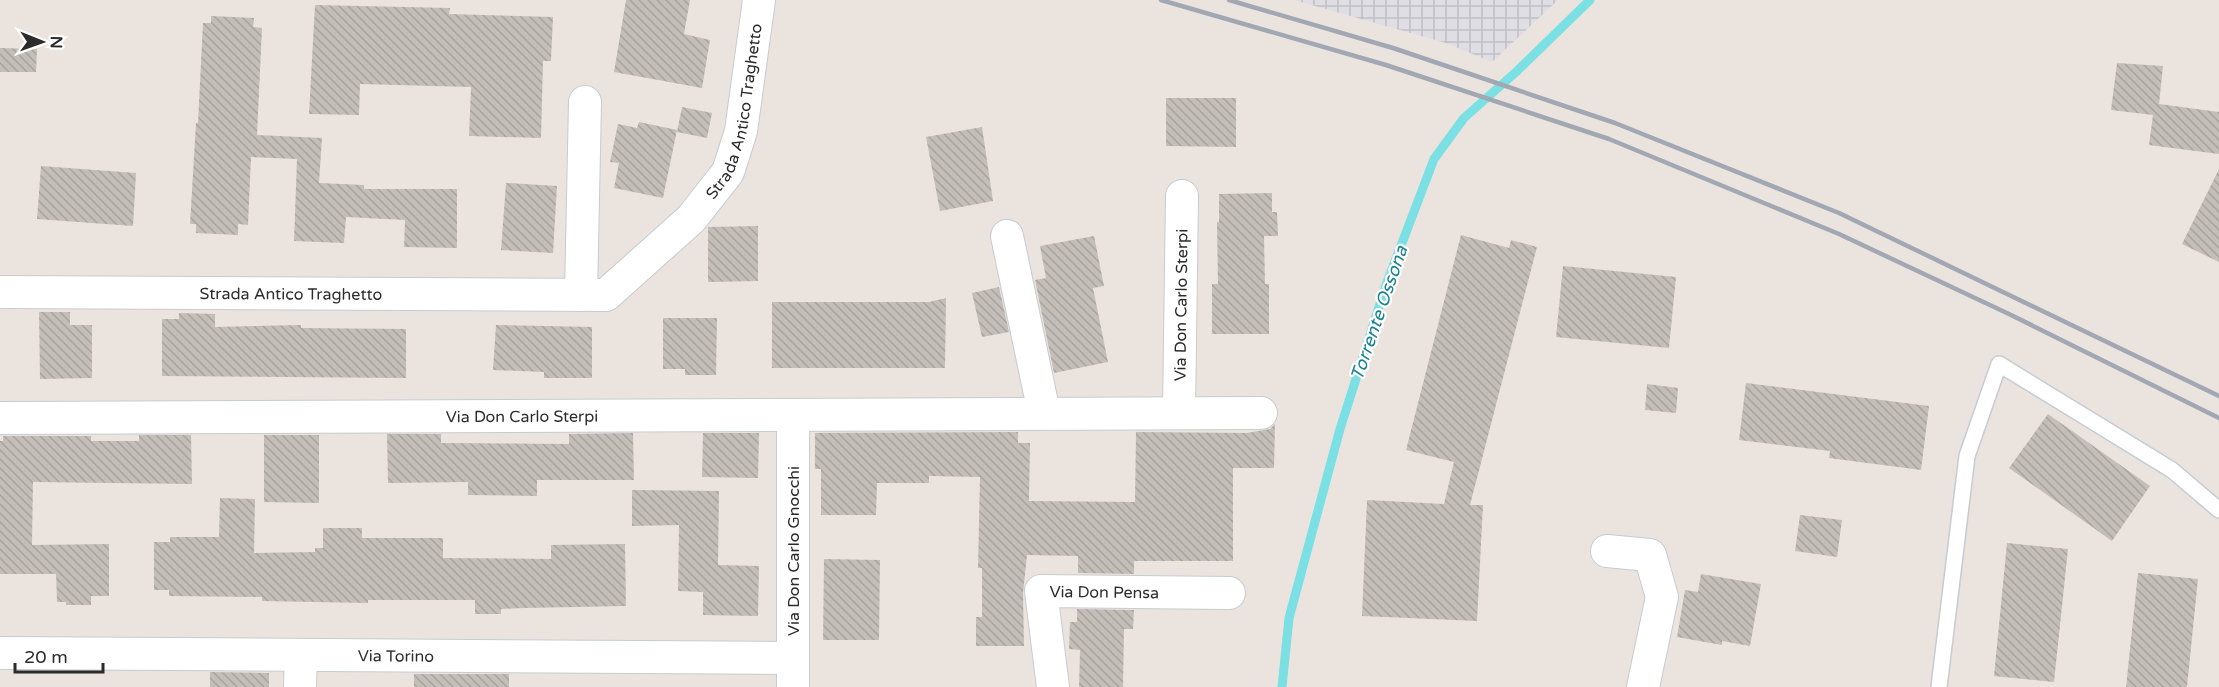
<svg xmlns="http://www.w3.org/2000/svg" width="2219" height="687" font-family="'Varela Round',sans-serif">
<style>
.industrial{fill:url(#industrial-grid)}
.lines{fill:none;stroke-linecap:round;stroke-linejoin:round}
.stream{stroke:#7ae0e4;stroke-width:9}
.building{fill:url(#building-back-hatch)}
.lane-casing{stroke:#c6ccd3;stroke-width:18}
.street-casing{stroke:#c6ccd3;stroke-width:34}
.lane{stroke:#fff;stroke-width:15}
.street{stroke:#fff;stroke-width:32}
.rail{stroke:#a1a8b3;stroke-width:4.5}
.labels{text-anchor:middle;stroke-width:4.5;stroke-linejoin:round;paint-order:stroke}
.street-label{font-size:16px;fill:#2b2b2b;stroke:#fff}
.water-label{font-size:18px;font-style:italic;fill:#198290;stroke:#fff}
</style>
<defs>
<pattern id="industrial-grid" width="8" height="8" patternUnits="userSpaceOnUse" patternTransform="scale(1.5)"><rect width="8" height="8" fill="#dedee4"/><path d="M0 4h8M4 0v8" fill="none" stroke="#bfbfc4"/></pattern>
<pattern id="building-back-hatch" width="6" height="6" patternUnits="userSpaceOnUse" patternTransform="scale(1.5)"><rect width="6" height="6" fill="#c4beb9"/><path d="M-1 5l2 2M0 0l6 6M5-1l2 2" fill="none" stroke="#a9a39f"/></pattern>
</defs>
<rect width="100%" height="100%" fill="#ebe3de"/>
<!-- industrial -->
<path class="industrial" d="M 1294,0 L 1558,0 L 1492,62 L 1446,43 Z"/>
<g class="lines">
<!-- stream -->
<path class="stream" d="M 1282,687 L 1289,618 L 1340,429 L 1386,285 L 1434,159 L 1464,118 L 1516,72 L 1590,0"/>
</g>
<!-- building -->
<path class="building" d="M 626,0 L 690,0 L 684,34 L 710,40 L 702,88 L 614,72 Z
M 315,5 L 450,8 L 449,14 L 553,17 L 551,61 L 543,61 L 541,138 L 469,136 L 471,87 L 360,84 L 359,115 L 309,114 Z
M 211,16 L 254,18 L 253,27 L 262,28 L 257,135 L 322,138 L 319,183 L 364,185 L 364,189 L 457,189 L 457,248 L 404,247 L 405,220 L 346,217 L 344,243 L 294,241 L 297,159 L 251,157 L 248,225 L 238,224 L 238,235 L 196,233 L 196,224 L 190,224 L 196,123 L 198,123 L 203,23 L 211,23 Z
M 0,48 L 37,49 L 36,72 L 0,72 Z
M 2117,63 L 2163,66 L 2159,104 L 2219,112 L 2219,154 L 2149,145 L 2153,115 L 2111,110 Z
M 1166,98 L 1236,98 L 1236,147 L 1166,146 Z
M 682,107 L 712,113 L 707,138 L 677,132 Z
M 639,122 L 677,130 L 663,198 L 614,188 L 619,163 L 610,162 L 618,124 L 637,128 Z
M 982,127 L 993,201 L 940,211 L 926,137 Z
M 41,166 L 136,173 L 133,226 L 37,219 Z
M 2219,169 L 2219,262 L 2182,244 Z
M 506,183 L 557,186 L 553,253 L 501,250 Z
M 1272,193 L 1272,212 L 1277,212 L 1278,236 L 1264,236 L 1265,284 L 1269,284 L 1269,334 L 1212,334 L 1212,284 L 1218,284 L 1217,222 L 1219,222 L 1219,194 Z
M 758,226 L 758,281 L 708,282 L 708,227 Z
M 1461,235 L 1509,248 L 1511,240 L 1537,247 L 1470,505 L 1483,505 L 1477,621 L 1362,616 L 1367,500 L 1444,504 L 1454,462 L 1406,450 Z
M 1094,236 L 1104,286 L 1093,288 L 1108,362 L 1054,373 L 1035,280 L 1046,278 L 1040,246 Z
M 1563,266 L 1676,277 L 1669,348 L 1556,337 Z
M 999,287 L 1009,332 L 982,337 L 972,293 Z
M 946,298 L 945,368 L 772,368 L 772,302 L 929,302 Z
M 39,312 L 70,312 L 70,325 L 92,325 L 92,378 L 40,379 Z
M 179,313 L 215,314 L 215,327 L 301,325 L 301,328 L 406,329 L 406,378 L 162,376 L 162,319 L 179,319 Z
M 663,318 L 717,318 L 716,375 L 685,375 L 685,369 L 663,369 Z
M 496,325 L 592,327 L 592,378 L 544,378 L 544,372 L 493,370 Z
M 1746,383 L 1929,406 L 1921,470 L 1829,458 L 1830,451 L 1739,440 Z
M 1647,384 L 1678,388 L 1676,413 L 1645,410 Z
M 2048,414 L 2150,486 L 2112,541 L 2009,468 Z
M 1275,424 L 1274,468 L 1233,468 L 1233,561 L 1134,561 L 1134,574 L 1078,573 L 1078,556 L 1027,555 L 1023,593 L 1024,646 L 976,646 L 976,617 L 982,617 L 982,568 L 978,568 L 980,477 L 929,476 L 929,483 L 877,483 L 876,515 L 821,515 L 821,469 L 815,469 L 815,433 L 1018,432 L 1018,443 L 1030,443 L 1029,501 L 1135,502 L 1136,432 L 1247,433 L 1270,429 Z
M 633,433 L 634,480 L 537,480 L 537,496 L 468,495 L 468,482 L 388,483 L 387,434 L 441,434 L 441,443 L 569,444 L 569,434 Z
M 703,433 L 759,433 L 758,478 L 702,477 Z
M 139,435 L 191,435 L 192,484 L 33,482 L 32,545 L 109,544 L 109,596 L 91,596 L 91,605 L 66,605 L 66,602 L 57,602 L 56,574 L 0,574 L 0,441 L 3,441 L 3,436 L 91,436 L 91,441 L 139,441 Z
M 264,435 L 319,435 L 319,503 L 264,502 Z
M 632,490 L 719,491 L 718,565 L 759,566 L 758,616 L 703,615 L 703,592 L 678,591 L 679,525 L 632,526 Z
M 220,498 L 255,499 L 254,553 L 315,552 L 315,548 L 323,548 L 323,528 L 362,528 L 362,538 L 443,538 L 443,558 L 551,559 L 551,545 L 625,544 L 626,606 L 524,608 L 501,609 L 501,614 L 475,614 L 475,600 L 368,600 L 368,603 L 262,601 L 262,597 L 169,596 L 169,590 L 154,590 L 154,542 L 170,542 L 170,537 L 219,537 Z
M 1800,515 L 1842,520 L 1837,557 L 1795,551 Z
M 2007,543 L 2068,549 L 2054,682 L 1994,676 Z
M 824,559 L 880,560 L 879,640 L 823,640 Z
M 2138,573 L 2198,579 L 2187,687 L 2126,687 Z
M 1701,574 L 1761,584 L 1750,646 L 1722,641 L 1722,645 L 1677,637 L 1685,590 L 1698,592 Z
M 1077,609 L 1134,610 L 1133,629 L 1124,629 L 1123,687 L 1079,687 L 1080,650 L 1069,649 L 1070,622 L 1077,622 Z
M 210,672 L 269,673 L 269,687 L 210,687 Z
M 414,674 L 509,674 L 509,687 L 414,687 Z"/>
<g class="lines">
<!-- lane casing -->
<g class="lane-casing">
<path id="lane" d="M 1939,687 L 1967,456 L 1999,364 L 2172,470 L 2219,510"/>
</g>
<!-- street casing -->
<g class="street-casing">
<g id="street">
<path d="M 1007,236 L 1044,413"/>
<path id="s1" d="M 0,292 L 606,295 L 691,219 L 728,172 L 741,131 L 759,0"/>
<path d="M 581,295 L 585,102"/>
<path id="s2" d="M 1179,413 L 1182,196"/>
<path id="s3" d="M 0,418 L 1261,413"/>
<path d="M 1607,551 L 1650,555 L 1662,597 L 1643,687"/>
<path id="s4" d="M 0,653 L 793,658"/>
<path d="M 300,687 L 301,655"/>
<path d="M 793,687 L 793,415"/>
<path id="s5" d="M 1053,687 L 1041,591 L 1229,593"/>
</g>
</g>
<!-- lane -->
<use href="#lane" class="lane"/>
<!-- street -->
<use href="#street" class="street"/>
<!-- rail -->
<path class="rail" d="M 1161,0 L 1386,65 L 1609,139 L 1839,234 L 2009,314 L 2219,418
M 1229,0 L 1393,48 L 1615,123 L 1839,213 L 2219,396"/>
</g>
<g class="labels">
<!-- street labels -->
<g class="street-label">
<text dy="6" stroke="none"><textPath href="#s1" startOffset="840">Strada Antico Traghetto</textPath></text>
<text dy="6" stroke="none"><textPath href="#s1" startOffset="291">Strada Antico Traghetto</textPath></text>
<text dy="6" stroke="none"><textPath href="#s2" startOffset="108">Via Don Carlo Sterpi</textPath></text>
<text dy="6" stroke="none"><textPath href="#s3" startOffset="522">Via Don Carlo Sterpi</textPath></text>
<text transform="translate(793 551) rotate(-90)" y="6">Via Don Carlo Gnocchi</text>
<text dy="6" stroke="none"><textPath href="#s5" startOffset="160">Via Don Pensa</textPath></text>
<text dy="6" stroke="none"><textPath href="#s4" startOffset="396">Via Torino</textPath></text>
</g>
<!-- water labels -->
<g class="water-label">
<text transform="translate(1379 313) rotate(-71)" y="6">Torrente Ossona</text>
</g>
</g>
<!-- north arrow -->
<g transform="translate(42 42) rotate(91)" stroke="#ffffff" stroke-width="4.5" paint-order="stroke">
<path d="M0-4.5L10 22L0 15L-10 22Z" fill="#2b2b2b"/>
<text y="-9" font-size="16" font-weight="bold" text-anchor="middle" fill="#2b2b2b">N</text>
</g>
<!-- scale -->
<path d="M15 663v9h88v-9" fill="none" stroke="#2b2b2b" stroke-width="3"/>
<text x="24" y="663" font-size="18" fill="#2b2b2b" stroke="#ffffff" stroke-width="4.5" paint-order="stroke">20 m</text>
</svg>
